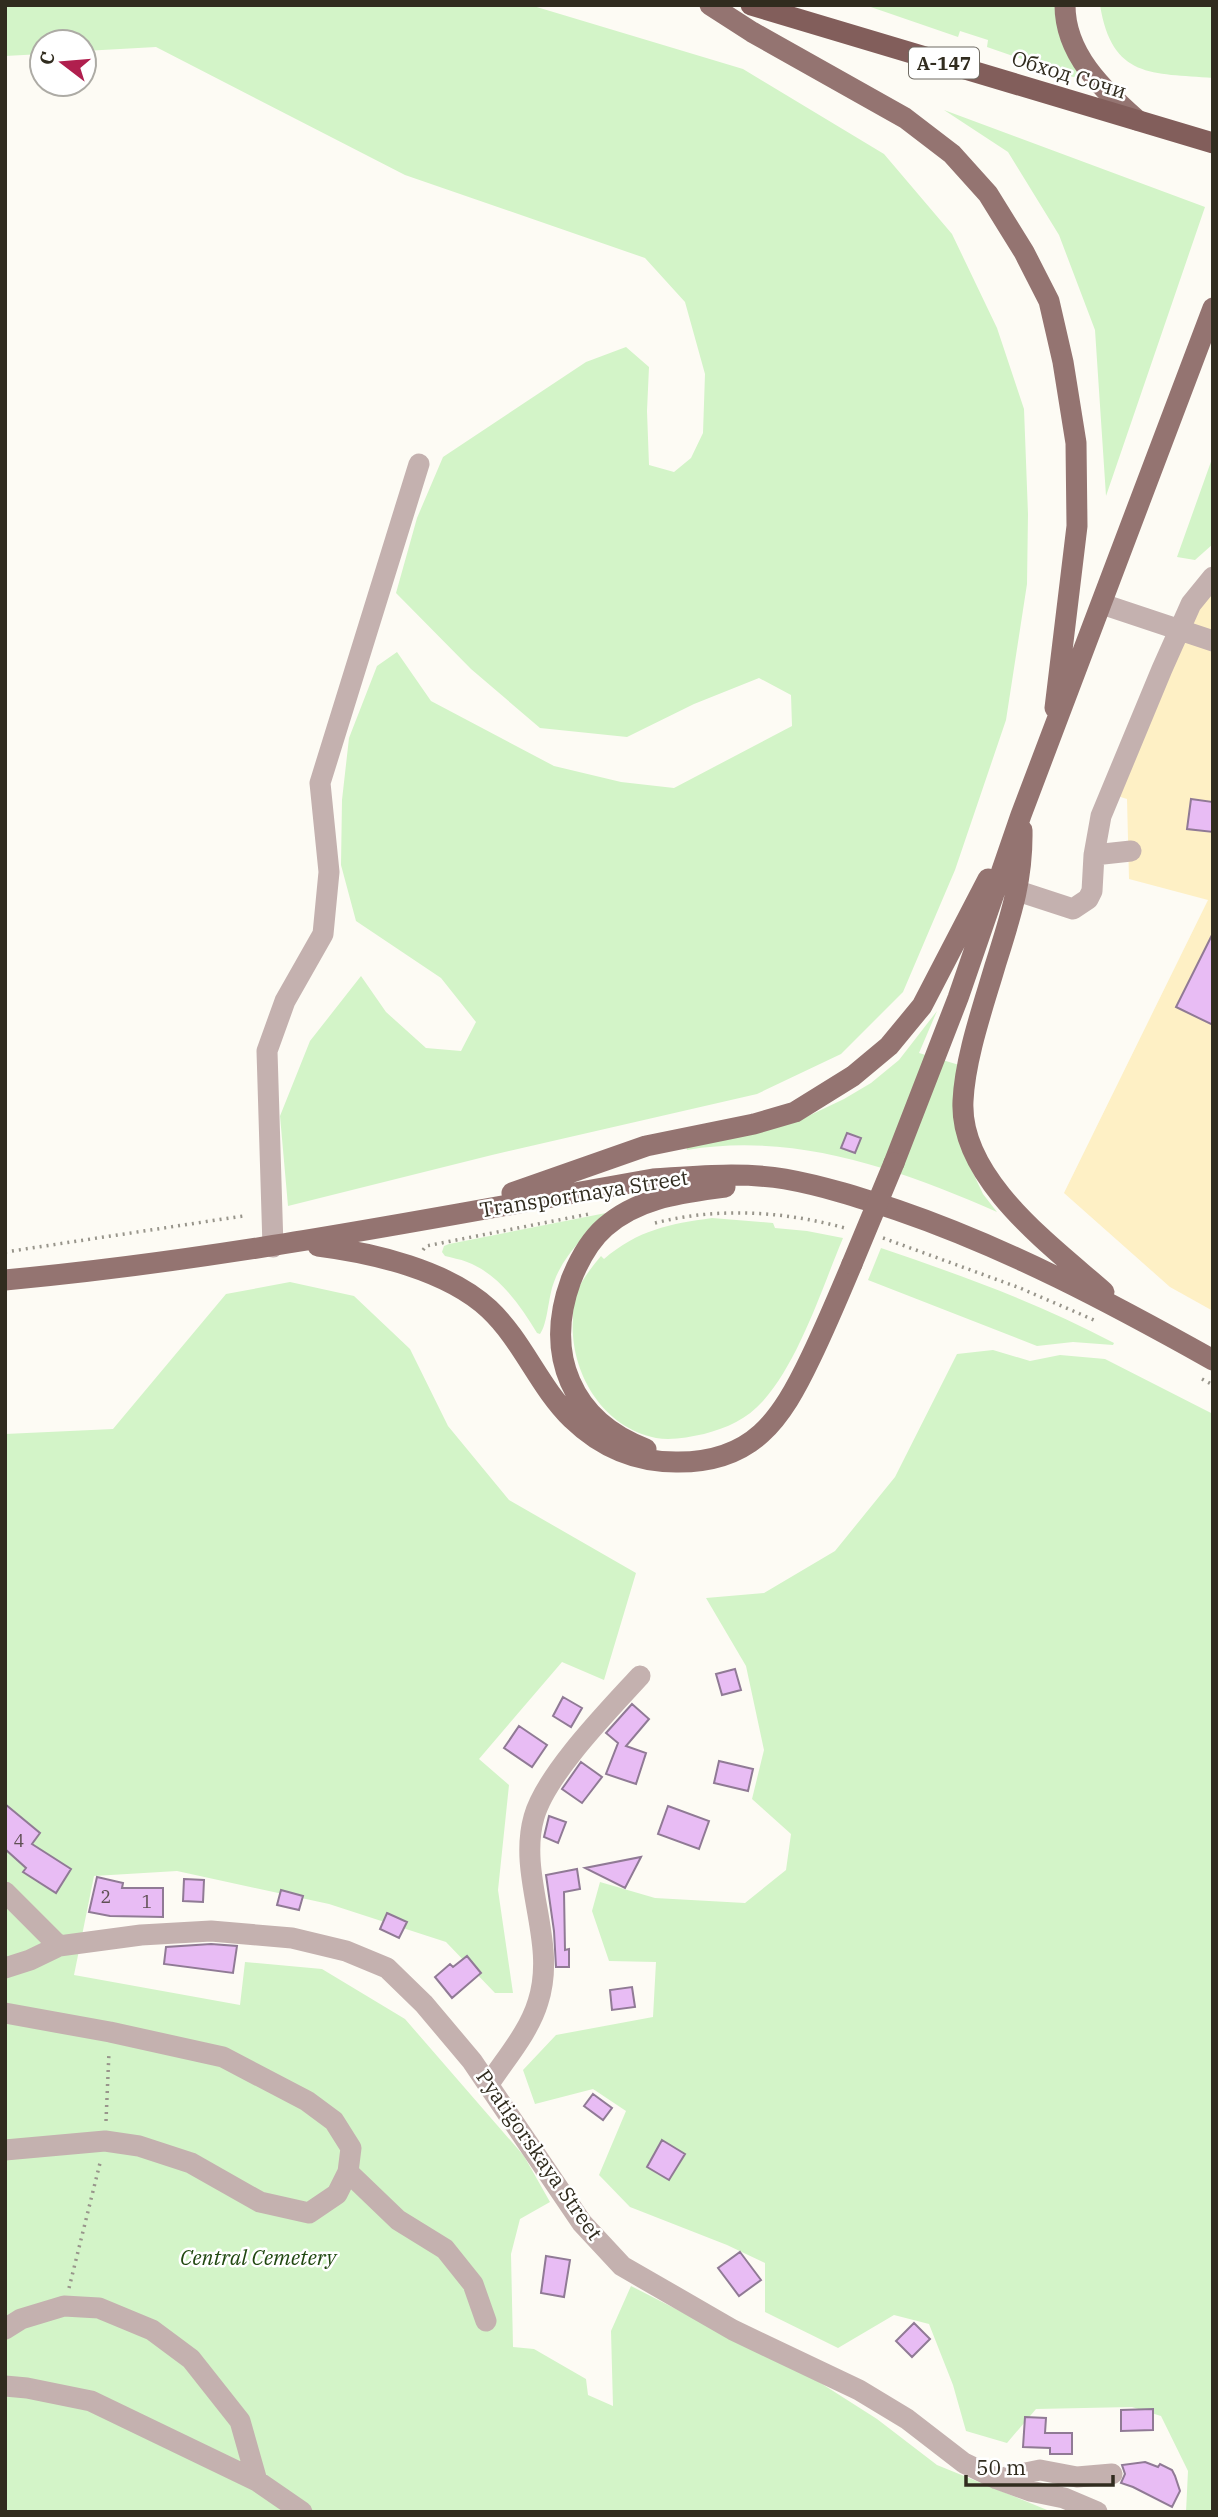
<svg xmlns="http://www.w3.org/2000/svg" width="1218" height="2517" font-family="'IBM Plex Serif',serif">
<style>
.built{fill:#fef0c5}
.green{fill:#d3f4c8}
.building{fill:#e8bcf4;stroke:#907a95;stroke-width:2}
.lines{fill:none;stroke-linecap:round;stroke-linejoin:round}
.path{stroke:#98958b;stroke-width:3.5;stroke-dasharray:2 5;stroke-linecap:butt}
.minor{stroke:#c4b1af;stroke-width:21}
.major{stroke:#947471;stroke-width:21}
.highway{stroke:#825e5b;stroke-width:21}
.major-bridge{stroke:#947471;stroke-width:21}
.labels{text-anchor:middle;stroke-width:5;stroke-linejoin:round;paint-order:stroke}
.number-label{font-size:18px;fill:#5f5054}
.shield{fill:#fff;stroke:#6f6b62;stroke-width:2}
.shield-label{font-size:19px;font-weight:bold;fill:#312c1f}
.street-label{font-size:21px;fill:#312c1f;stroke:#fff}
.park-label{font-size:21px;font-style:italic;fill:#204810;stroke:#fff}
</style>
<rect width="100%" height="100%" fill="#fdfbf4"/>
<!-- built -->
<path class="built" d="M 1213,587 L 1213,1311 L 1170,1287 L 1064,1193 L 1208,900 L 1129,879 L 1127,799 L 1111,794 L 1192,607 Z"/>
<!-- green -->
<path class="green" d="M 5,5 L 530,5 L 743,69 L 884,154 L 952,234 L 997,328 L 1024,409 L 1028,514 L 1027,584 L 1006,720 L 955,870 L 903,992 L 841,1054 L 757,1094 L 492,1155 L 288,1206 L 280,1116 L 310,1041 L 361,976 L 386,1012 L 426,1048 L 461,1051 L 476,1022 L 441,978 L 356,921 L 341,865 L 342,800 L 349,738 L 377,666 L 397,652 L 431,701 L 554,766 L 621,782 L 674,788 L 792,726 L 791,695 L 759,678 L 694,704 L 627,737 L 540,728 L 471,669 L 396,593 L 417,518 L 443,457 L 586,362 L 626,347 L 649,367 L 647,411 L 649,465 L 674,472 L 691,458 L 703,433 L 705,374 L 685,302 L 645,258 L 405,175 L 156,47 L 84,51 L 84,42 L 42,42 L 42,54 L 5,56 Z
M 865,5 L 1055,5 L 1080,72 L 1077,77 L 1073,77 L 987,47 L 988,40 L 960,31 L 958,37 Z
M 1100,5 L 1213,5 L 1213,78 C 1152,73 1112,79 1100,5 Z
M 944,110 L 1205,207 L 1106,496 L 1095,330 L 1059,235 L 1008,152 Z
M 1213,456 L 1213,544 L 1195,560 L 1177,557 Z
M 937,1011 L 919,1053 L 966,1067 L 965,1156 L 983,1194 L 997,1212 C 899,1169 795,1132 687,1150 L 686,1146 L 802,1119 L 844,1099 L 871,1083 L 899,1060 Z
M 606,1213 C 586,1235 564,1254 554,1282 C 548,1297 548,1323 540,1334 L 537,1333 C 520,1305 499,1274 467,1262 C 460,1259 452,1258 445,1256 L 442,1252 L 444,1246 L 449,1244 Z
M 712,1218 L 773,1223 L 775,1228 L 807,1231 L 843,1238 C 822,1288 799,1361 763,1401 C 747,1419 727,1428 704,1434 C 688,1437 672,1441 656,1438 C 601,1427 569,1370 573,1318 C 573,1311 573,1303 575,1296 C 581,1281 590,1269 601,1256 L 604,1259 C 638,1230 669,1224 712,1218 Z
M 881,1248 C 960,1275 1039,1303 1114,1343 L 1113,1345 L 1073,1342 L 1037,1346 L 868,1280 Z
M 290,1282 L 354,1296 L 410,1349 L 448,1426 L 509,1500 L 636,1573 L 604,1680 L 562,1662 L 479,1759 L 509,1785 L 498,1890 L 513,1993 L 495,1993 L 446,1942 L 329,1904 L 177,1871 L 94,1876 L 74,1975 L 240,2005 L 245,1962 L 322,1969 L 405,2019 L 524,2156 L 550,2202 L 520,2219 L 511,2254 L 513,2347 L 534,2349 L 586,2379 L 588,2395 L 613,2406 L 611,2331 L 631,2286 L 819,2382 L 877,2419 L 937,2465 L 1052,2512 L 5,2512 L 5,1434 L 113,1429 L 226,1294 Z
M 993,1350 L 1030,1361 L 1060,1355 L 1105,1359 L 1213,1414 L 1213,2512 L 1186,2512 L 1188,2471 L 1161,2416 L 1132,2407 L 1036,2409 L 1007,2443 L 966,2431 L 953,2385 L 929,2324 L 894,2315 L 838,2348 L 765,2312 L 765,2263 L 727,2245 L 630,2207 L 599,2175 L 626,2111 L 593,2089 L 535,2104 L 523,2070 L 556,2035 L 653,2017 L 656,1962 L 609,1961 L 592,1911 L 600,1882 L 655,1898 L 745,1903 L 786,1870 L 791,1834 L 752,1799 L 764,1750 L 746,1666 L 706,1598 L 764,1593 L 835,1551 L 895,1477 L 957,1354 Z"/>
<!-- building -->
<path class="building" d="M 1191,799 L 1213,802 L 1213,832 L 1187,829 Z
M 1213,933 L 1213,1025 L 1176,1007 Z
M 847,1133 L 861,1138 L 855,1153 L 841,1148 Z
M 735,1669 L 741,1690 L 722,1695 L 716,1674 Z
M 563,1697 L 582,1708 L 571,1727 L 553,1716 Z
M 632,1704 L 649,1719 L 626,1746 L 646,1753 L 636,1784 L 606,1774 L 618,1743 L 606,1733 Z
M 519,1726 L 547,1745 L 532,1767 L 504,1748 Z
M 719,1761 L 753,1769 L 748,1791 L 714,1783 Z
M 581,1762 L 602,1777 L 582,1803 L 562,1789 Z
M 5,1804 L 40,1833 L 32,1844 L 71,1869 L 56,1893 L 23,1872 L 26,1868 L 5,1849 Z
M 668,1806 L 709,1821 L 699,1849 L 658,1834 Z
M 549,1816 L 566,1822 L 558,1843 L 544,1837 Z
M 641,1857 L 625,1888 L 585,1868 Z
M 577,1869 L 580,1889 L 564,1892 L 565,1950 L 569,1949 L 569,1967 L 556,1967 L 554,1931 L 546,1875 Z
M 97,1877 L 123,1883 L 122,1888 L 163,1888 L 163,1917 L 110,1916 L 89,1912 Z
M 184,1879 L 204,1880 L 203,1902 L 183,1901 Z
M 281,1890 L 303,1896 L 299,1910 L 277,1905 Z
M 387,1913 L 407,1922 L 399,1938 L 380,1929 Z
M 211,1944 L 237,1946 L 233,1973 L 164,1964 L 166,1947 Z
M 467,1956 L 481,1973 L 452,1998 L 435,1977 L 450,1964 L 453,1967 Z
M 632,1987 L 635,2007 L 612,2010 L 610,1990 Z
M 593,2094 L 612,2108 L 603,2120 L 584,2106 Z
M 662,2140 L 685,2154 L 669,2180 L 647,2167 Z
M 740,2252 L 761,2280 L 739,2296 L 718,2268 Z
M 546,2256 L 570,2260 L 564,2297 L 541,2293 Z
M 914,2323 L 930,2339 L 912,2357 L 896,2341 Z
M 1153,2409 L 1153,2430 L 1121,2431 L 1121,2410 Z
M 1025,2417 L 1046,2418 L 1045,2433 L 1072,2433 L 1072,2454 L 1050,2454 L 1050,2448 L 1023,2447 Z
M 1145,2462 L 1158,2467 L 1160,2464 L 1172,2470 L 1175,2476 L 1180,2491 L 1172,2507 L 1133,2487 L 1121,2483 L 1125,2474 L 1122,2465 Z"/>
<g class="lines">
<!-- path -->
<path class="path" d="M 655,1223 C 718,1207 783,1211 845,1228
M 883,1238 L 1020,1288 L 1094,1320
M 423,1250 L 426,1246 L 589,1214
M 5,1252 L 243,1216
M 1202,1379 L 1213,1385
M 106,2121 L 109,2052
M 69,2288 L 101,2159"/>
<!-- minor -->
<path class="minor" d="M 1102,604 L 1213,641
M 1094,855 L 1131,851
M 1018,891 L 1073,909 L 1088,899 L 1092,891 L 1094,855 L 1101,816 L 1162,669 L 1191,604 L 1213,577
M 273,1247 L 267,1051 L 285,1001 L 323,934 L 329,872 L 320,783 L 419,464
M 5,1892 L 59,1946
M 5,1968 L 30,1960 L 59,1946 L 141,1935 L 211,1931 L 292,1938 L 346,1951 L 387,1968 L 424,2004 L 472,2061 L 582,2223 L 622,2266 L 733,2330 L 859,2390 L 907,2419 L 964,2463 L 997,2479 L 1030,2491 L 1064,2498 L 1097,2512
M 5,2013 L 110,2032 L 223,2057 L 307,2101 L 334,2121 L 351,2148 L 348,2172 L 398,2220 L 445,2249 L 473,2284 L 486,2321
M 489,2084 C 506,2058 529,2032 538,2002 C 558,1941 517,1877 534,1817 C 546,1774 609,1710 640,1676
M 5,2150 L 105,2141 L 139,2146 L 191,2163 L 260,2202 L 309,2213 L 337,2194 L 348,2172
M 5,2329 L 21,2319 L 64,2306 L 99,2308 L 152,2330 L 191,2359 L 240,2421 L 257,2481 L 302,2512
M 5,2386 L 27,2388 L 91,2401 L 257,2481
M 997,2479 L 1040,2470 L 1077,2477 L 1112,2474"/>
<!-- major -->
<path class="major" d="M 710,5 L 752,32 L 905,118 L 952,154 L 988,194 L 1024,252 L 1049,301 L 1063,362 L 1076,443 L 1077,526 L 1055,708
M 1065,5 C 1065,55 1103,89 1137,120
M 1022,830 C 1023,881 1010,918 995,966 C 983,1007 965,1058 963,1101 C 959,1179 1052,1246 1104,1292
M 894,1163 L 958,998 L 1021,815 L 1213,308
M 512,1193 L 646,1146 L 754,1124 L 795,1112 L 853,1076 L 889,1046 L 922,1006 L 988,879
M 318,1246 C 373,1253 447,1270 489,1309 C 523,1341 539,1387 572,1419 C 602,1448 635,1462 676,1462 C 753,1463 781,1420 811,1357 C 826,1326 839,1295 852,1264
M 5,1280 C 223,1260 438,1217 653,1179 C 696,1176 743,1172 785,1179 C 824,1186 861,1198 897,1210 C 1008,1248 1111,1303 1213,1360
M 646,1449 C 571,1421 544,1354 571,1280 C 579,1260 589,1241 605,1227 C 639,1197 683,1193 725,1187"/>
<!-- highway -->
<path class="highway" d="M 751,5 L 1213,143"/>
<!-- major-bridge -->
<path class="major-bridge" d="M 852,1264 L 894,1163"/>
</g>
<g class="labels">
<!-- number labels -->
<g class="number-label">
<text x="19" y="1847">4</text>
<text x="106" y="1903">2</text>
<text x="147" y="1908">1</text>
</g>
<!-- shield labels -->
<rect class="shield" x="909" y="47.5" width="70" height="31" rx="5"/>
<g class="shield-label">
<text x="944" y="70">А-147</text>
</g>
<!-- street labels -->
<g class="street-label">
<text transform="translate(1069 75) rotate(17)" y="7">Обход Сочи</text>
<text transform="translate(584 1194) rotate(-9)" y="7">Transportnaya Street</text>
<text transform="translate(539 2155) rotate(55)" y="7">Pyatigorskaya Street</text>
</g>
<!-- park labels -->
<g class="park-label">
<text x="258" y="2265">Central Cemetery</text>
</g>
</g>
<!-- border -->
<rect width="1218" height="2517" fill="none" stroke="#312c1f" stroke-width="14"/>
<!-- north arrow -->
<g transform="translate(63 63) rotate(286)"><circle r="33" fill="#ffffff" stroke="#adaba5" stroke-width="2"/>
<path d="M0-5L12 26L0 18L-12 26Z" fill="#b01f4e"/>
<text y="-10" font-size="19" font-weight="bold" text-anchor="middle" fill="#312c1f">С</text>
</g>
<!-- scale -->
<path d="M966 2475v10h147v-10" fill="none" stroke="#312c1f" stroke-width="3.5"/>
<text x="976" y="2475" font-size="21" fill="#312c1f" stroke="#ffffff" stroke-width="5" paint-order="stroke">50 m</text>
</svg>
